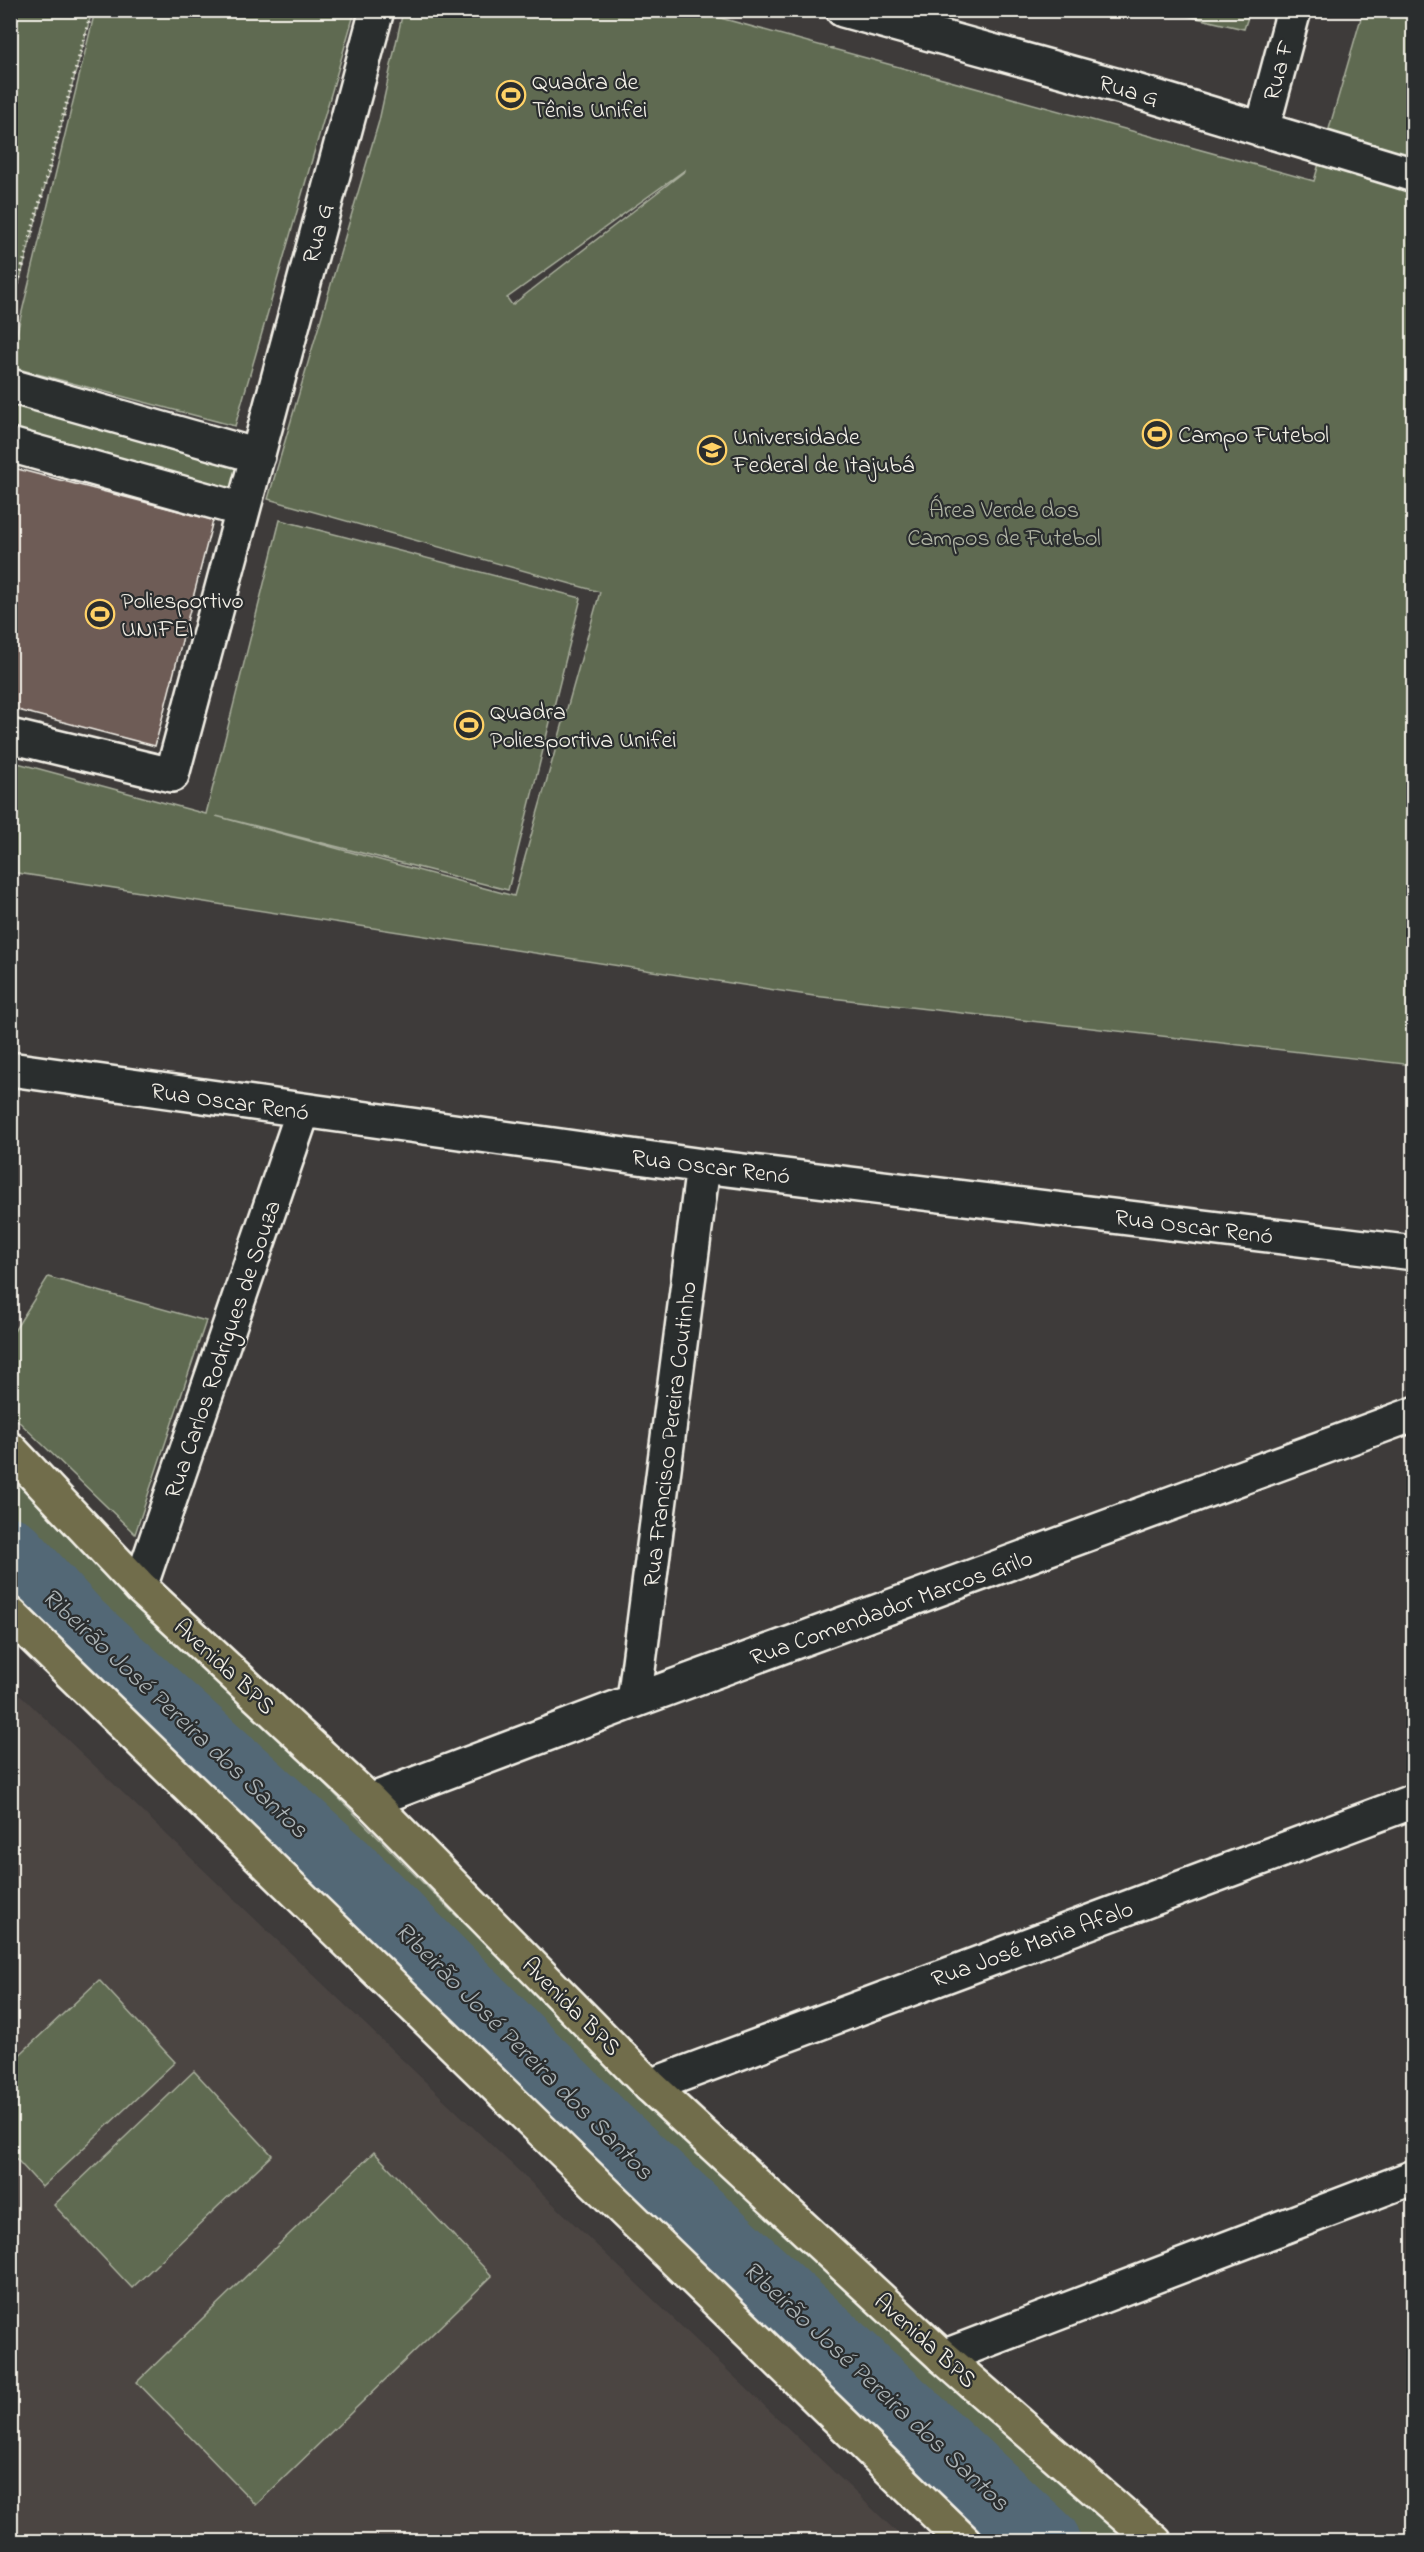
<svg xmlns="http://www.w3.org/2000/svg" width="1424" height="2552" font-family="'Indie Flower',sans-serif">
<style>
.built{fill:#4c4543}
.green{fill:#5e6a51;stroke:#a9ae9c;stroke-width:1.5;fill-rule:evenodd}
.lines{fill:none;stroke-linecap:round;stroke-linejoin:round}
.river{stroke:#536776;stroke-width:72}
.building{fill:#6e5b57;stroke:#f4f1e8;stroke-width:1.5}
.minor-casing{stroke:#f4f1e8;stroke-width:38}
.major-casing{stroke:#f4f1e8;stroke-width:38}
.path{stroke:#f4f1e8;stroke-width:4;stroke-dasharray:1.5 4.5;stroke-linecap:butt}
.minor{stroke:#2a2d2e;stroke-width:33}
.major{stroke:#716d4b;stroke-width:33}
.labels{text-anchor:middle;stroke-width:4.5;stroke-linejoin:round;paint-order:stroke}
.street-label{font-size:24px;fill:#f4f1e8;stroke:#2a2d2e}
.poi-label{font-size:24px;fill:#f4f1e8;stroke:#2a2d2e;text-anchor:start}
.park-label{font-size:24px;fill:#b0b4a4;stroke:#2a2d2e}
.water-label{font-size:26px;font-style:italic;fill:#acb3b5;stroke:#2a2d2e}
</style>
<rect width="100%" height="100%" fill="#3e3b3a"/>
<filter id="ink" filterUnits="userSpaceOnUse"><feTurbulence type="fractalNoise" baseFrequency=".0167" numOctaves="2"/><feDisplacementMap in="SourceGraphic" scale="12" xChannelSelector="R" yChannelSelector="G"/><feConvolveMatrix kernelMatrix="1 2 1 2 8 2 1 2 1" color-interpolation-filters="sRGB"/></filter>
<g filter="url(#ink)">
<!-- built -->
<path class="built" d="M 11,1686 L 906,2541 L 11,2541 Z"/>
<!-- green -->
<path class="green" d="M 11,10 L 92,11 L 11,313 L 10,11 Z
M 95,11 L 355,11 L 235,426 L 11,367 L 11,357 Z
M 403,11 L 695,11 L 1314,181 L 1363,11 L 1413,11 L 1413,1065 L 814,996 L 11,872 L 10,761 L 206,814 L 280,520 L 581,598 L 508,890 L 216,816 L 514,896 L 600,592 L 268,499 L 379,121 ZM 685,170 L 685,171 L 512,305 L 507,298 Z
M 1166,11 L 1250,11 L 1244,29 Z
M 10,386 L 256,457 L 241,508 L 11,442 Z
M 48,1277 L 206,1321 L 135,1534 L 11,1414 L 11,1336 Z
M 10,1468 L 451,1911 L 1132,2541 L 989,2541 L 11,1587 Z
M 99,1980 L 175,2062 L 42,2187 L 11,2153 L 11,2063 Z
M 194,2071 L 272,2155 L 132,2288 L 54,2205 Z
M 374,2152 L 492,2276 L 256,2505 L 137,2382 Z"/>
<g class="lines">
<!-- river -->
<path class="river" d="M 10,1553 L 77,1627 L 344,1869 L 607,2134 L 1045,2542"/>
</g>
<!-- building -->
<path class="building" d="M 10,467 L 213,520 L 155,746 L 10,708 Z"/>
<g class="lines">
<!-- minor casing -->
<g class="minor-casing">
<path id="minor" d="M 843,10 L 1126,88 L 1414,175
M 1262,130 L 1294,10
M 10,386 L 258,456
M 10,445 L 243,510
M 10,736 L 172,775 L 377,10
M 10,1069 L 703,1166 L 1414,1253
M 140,1587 L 303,1111
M 634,1701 L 703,1166
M 370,1801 L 634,1701 L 1414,1414
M 650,2086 L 1414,1801
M 943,2357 L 1414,2177"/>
</g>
<!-- major casing -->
<g class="major-casing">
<path id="major" d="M 10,1449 L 140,1587 L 370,1801 L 650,2086 L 943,2357 L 1155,2542
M 10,1614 L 965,2542"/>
</g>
<!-- path -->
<path class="path" d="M 10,313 L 92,10"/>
<!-- minor -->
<use href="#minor" class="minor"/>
<!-- major -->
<use href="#major" class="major"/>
</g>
</g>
<!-- icons -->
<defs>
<g id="stadium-ring" transform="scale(1.5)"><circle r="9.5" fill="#2a2d2e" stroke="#ffd166" stroke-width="1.5"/><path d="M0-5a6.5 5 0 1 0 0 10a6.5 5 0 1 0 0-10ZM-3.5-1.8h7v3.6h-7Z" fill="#ffd166"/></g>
<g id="university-ring" transform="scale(1.5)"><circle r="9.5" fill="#2a2d2e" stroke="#ffd166" stroke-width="1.5"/><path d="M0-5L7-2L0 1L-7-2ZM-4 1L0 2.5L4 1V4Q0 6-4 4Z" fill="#ffd166"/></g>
</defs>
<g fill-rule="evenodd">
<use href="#stadium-ring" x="511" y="95"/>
<use href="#stadium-ring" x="1157" y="434"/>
<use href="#university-ring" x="712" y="450"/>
<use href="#stadium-ring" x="100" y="614"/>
<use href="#stadium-ring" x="469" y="725"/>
</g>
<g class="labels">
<!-- street labels -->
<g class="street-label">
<text transform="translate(1278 70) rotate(-75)" y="8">Rua F</text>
<text transform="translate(1129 90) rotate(16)" y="8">Rua G</text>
<text transform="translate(317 233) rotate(-75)" y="8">Rua G</text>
<text transform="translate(230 1101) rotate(8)" y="8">Rua Oscar Renó</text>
<text transform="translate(711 1166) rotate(7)" y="8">Rua Oscar Renó</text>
<text transform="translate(1194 1226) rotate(7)" y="8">Rua Oscar Renó</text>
<text transform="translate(222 1349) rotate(-71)" y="8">Rua Carlos Rodrigues de Souza</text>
<text transform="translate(669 1434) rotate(-83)" y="8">Rua Francisco Pereira Coutinho</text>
<text transform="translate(891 1607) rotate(-20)" y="8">Rua Comendador Marcos Grilo</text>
<text transform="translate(225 1666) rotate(43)" y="8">Avenida BPS</text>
<text transform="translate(1032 1943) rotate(-20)" y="8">Rua José Maria Afalo</text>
<text transform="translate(572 2006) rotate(45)" y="8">Avenida BPS</text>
<text transform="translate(926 2340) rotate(42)" y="8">Avenida BPS</text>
</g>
<!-- poi labels -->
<g class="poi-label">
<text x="532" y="89">Quadra de<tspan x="532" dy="28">Tênis Unifei</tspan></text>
<text x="1178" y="442">Campo Futebol</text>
<text x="733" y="444">Universidade<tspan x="733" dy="28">Federal de Itajubá</tspan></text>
<text x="121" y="608">Poliesportivo<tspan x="121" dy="28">UNIFEI</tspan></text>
<text x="490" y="719">Quadra<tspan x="490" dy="28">Poliesportiva Unifei</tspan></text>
</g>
<!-- park labels -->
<g class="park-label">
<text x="1004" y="517">Área Verde dos<tspan x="1004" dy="28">Campos de Futebol</tspan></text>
</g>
<!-- water labels -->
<g class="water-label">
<text transform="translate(176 1712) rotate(43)" y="9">Ribeirão José Pereira dos Santos</text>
<text transform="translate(525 2050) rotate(45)" y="9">Ribeirão José Pereira dos Santos</text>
<text transform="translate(877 2385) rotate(43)" y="9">Ribeirão José Pereira dos Santos</text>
</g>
</g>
<!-- margin -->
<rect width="1424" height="2552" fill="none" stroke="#2a2d2e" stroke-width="36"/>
<rect x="18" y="18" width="1388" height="2516" fill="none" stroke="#f4f1e8" stroke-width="2" filter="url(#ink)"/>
</svg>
